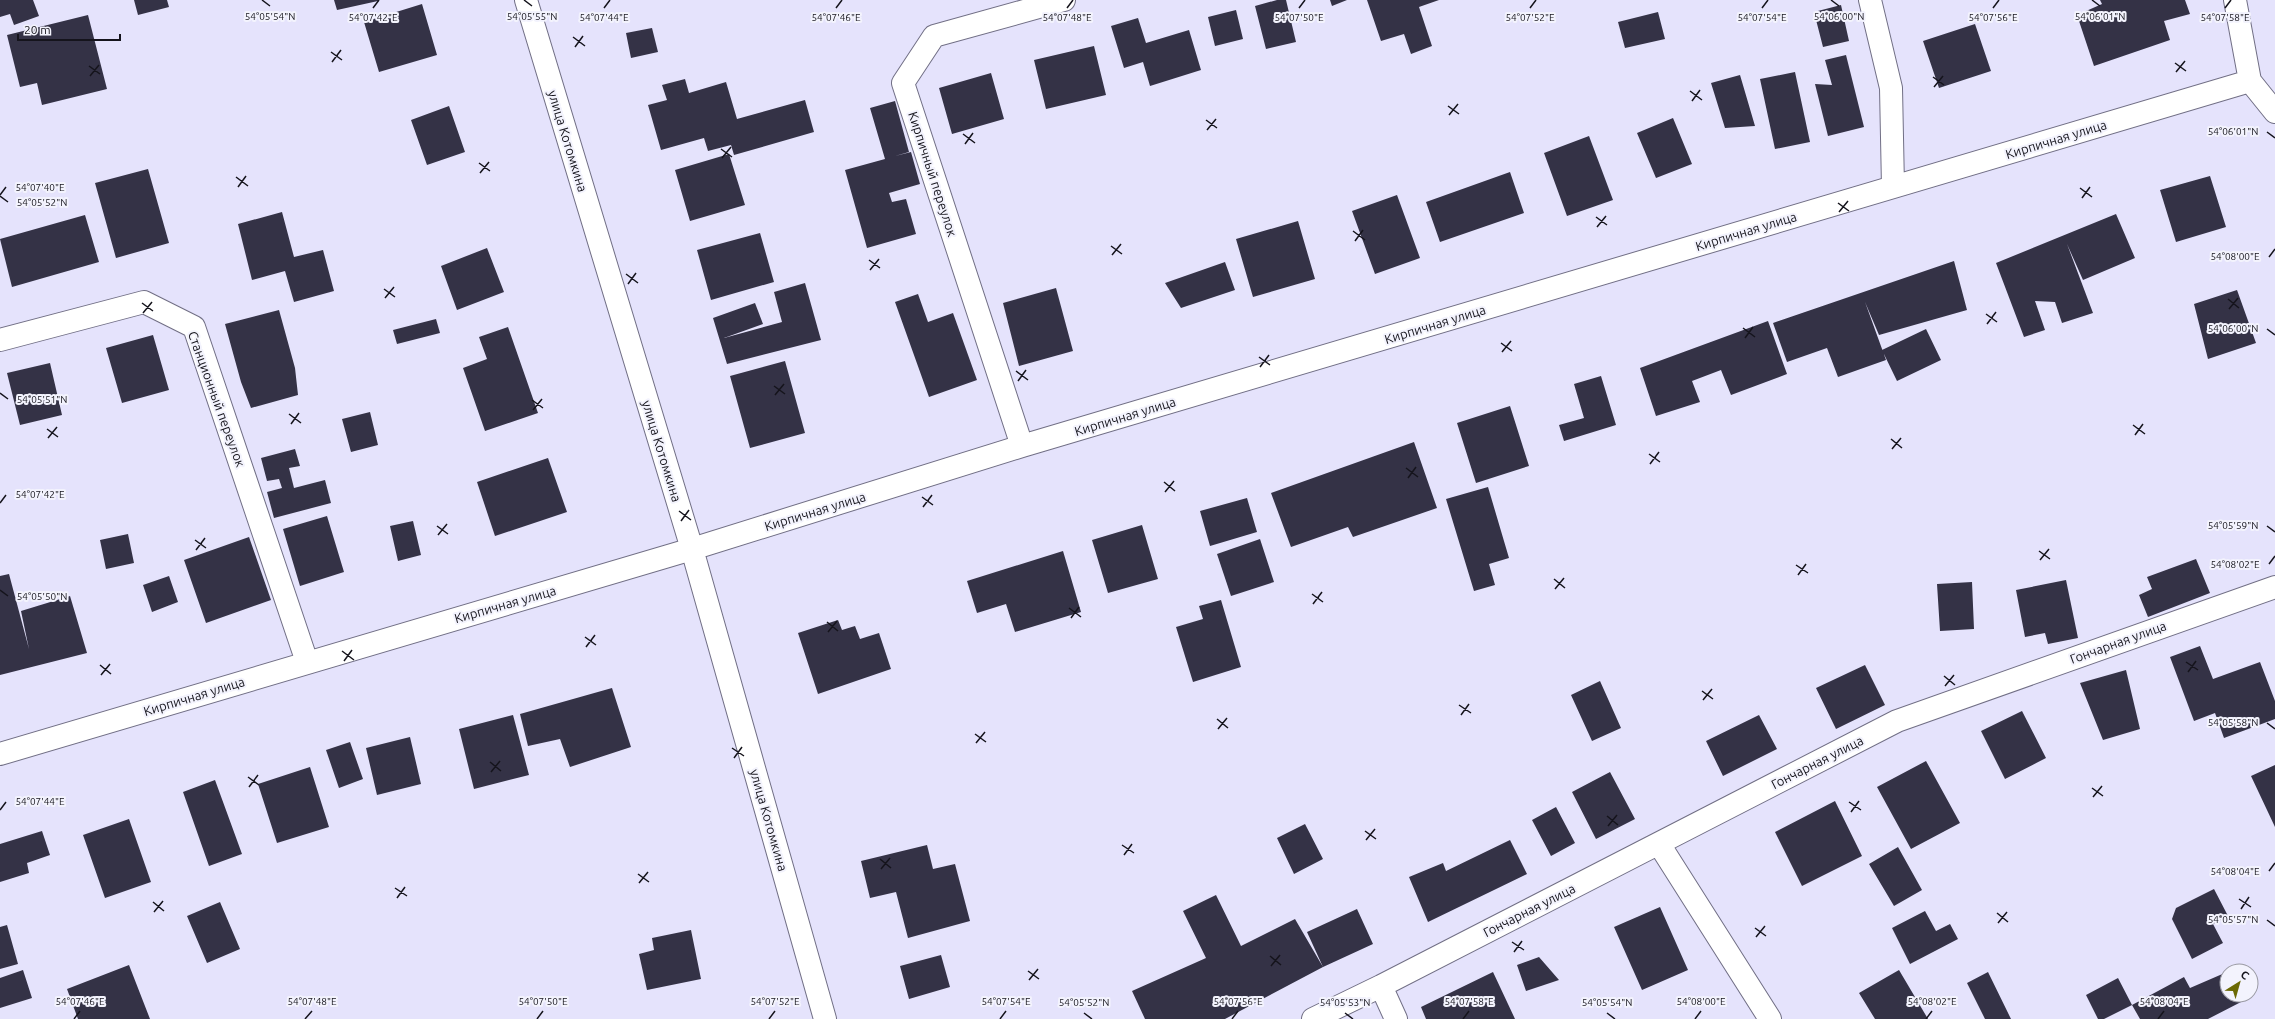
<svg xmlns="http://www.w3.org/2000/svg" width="2275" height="1019" font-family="Ubuntu,sans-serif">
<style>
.building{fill:#343246}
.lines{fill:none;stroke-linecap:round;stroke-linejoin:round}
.minor-casing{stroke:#716f85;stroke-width:24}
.minor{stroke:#fff;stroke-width:22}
.ticks{fill:none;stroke:#15141c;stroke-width:1.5}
.labels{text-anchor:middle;stroke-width:4;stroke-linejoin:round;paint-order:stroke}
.street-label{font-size:13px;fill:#15141c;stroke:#f3f3fd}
.ticks-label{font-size:10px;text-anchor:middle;fill:#15141c;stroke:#f3f3fd;stroke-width:4;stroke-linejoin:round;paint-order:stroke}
</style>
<rect width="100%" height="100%" fill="#e5e3fc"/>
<!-- building -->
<path class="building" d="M 0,0 L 33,0 L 39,16 L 14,25 L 10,14 L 0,17 Z
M 134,0 L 167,0 L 169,7 L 138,15 Z
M 334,0 L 378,0 L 378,1 L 337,10 Z
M 1277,0 L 1286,0 L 1296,42 L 1266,49 L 1255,6 Z
M 1330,0 L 1347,0 L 1332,6 Z
M 1367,0 L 1439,0 L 1419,7 L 1432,46 L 1411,54 L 1404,34 L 1381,41 Z
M 2100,0 L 2185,0 L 2190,14 L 2164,21 L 2170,40 L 2094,66 L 2077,15 L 2102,4 Z
M 422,4 L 437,55 L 379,72 L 364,22 Z
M 1841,5 L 1849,41 L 1823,47 L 1814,12 Z
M 1236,10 L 1243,39 L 1215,46 L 1208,17 Z
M 1658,12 L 1665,39 L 1625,48 L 1618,22 Z
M 88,15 L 107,89 L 42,105 L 37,83 L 20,87 L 7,35 Z
M 1138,18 L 1146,43 L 1189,30 L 1201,70 L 1150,86 L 1143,62 L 1124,68 L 1111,26 Z
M 1975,24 L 1991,71 L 1939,88 L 1923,41 Z
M 652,28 L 658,52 L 631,58 L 626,33 Z
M 1094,46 L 1106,95 L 1046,109 L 1034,60 Z
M 1846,55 L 1864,127 L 1828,136 L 1815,84 L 1832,85 L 1825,60 Z
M 1795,72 L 1810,142 L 1775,149 L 1760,79 Z
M 991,73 L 1004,119 L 952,134 L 939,88 Z
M 1740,75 L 1755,126 L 1725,128 L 1711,83 Z
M 685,79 L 689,93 L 726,82 L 737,119 L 805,100 L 814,132 L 734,155 L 731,145 L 708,151 L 704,138 L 661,150 L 648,105 L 667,100 L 662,85 Z
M 895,101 L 909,152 L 895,156 L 911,152 L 920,184 L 889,193 L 892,202 L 906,199 L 916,234 L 867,248 L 845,170 L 885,159 L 870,108 Z
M 449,106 L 465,152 L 427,165 L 411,120 Z
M 1673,118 L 1692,164 L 1656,178 L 1637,133 Z
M 1589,136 L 1613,200 L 1567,216 L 1544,153 Z
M 729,154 L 745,205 L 690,221 L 675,170 Z
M 148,169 L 169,243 L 116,258 L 95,183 Z
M 1510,172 L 1524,213 L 1440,242 L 1426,202 Z
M 2210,176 L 2226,227 L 2176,242 L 2160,190 Z
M 1397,195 L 1420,258 L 1375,274 L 1352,211 Z
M 282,212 L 294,257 L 323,250 L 334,291 L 294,302 L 285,271 L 252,280 L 238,224 Z
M 2116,214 L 2135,258 L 2083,280 L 2067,244 L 2093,313 L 2062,323 L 2055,302 L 2035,301 L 2045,330 L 2024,337 L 1996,263 Z
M 85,215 L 99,262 L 12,287 L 0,239 Z
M 1298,221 L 1315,279 L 1253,297 L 1236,239 Z
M 760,233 L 774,282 L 711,300 L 697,250 Z
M 487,248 L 504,292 L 457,310 L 441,266 Z
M 1954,261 L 1967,310 L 1879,335 L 1865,302 L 1886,360 L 1838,377 L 1827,348 L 1787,362 L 1773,323 Z
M 1225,262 L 1235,290 L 1181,308 L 1165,283 Z
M 805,283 L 821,340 L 727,364 L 713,318 L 755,303 L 763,324 L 724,338 L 782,322 L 774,292 Z
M 1056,288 L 1073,351 L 1019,366 L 1003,303 Z
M 2237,290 L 2256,343 L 2208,359 L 2194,304 Z
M 918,294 L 928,322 L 953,313 L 977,380 L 929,397 L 895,302 Z
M 279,310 L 295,368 L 298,395 L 251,408 L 241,382 L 225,324 Z
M 436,319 L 440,333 L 397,344 L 393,330 Z
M 1768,321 L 1787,374 L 1731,395 L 1721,370 L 1692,381 L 1700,402 L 1656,416 L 1640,368 Z
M 508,327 L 538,413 L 485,431 L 463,368 L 487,359 L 479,337 Z
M 1926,329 L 1941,360 L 1897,381 L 1882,350 Z
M 153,335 L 169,390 L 122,403 L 106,348 Z
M 785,361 L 805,433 L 750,448 L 730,376 Z
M 50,363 L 62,415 L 20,425 L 7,373 Z
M 1601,376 L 1616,425 L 1564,441 L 1559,425 L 1584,418 L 1574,384 Z
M 1510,406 L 1529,466 L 1476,483 L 1457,423 Z
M 370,412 L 378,445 L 351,452 L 342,419 Z
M 1414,442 L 1437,508 L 1353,537 L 1348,527 L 1291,547 L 1271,493 Z
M 295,449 L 300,466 L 289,468 L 294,488 L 325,480 L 331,503 L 274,518 L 267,492 L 282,488 L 279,479 L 267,481 L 261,458 Z
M 548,458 L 567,512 L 495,536 L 477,482 Z
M 1488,487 L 1509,558 L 1489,564 L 1495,585 L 1474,591 L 1446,499 Z
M 1247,498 L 1257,532 L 1210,546 L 1200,511 Z
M 327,516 L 344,572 L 300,586 L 283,529 Z
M 413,521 L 421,555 L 398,561 L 390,526 Z
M 1142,525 L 1158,579 L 1108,593 L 1092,540 Z
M 128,534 L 134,563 L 106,569 L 100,540 Z
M 249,537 L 271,600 L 206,623 L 184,560 Z
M 1260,539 L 1274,582 L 1231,596 L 1217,554 Z
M 1063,551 L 1081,612 L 1015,632 L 1006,604 L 977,613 L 967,581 Z
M 2196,559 L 2210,593 L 2148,617 L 2139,595 L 2152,589 L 2147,577 Z
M 9,574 L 29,649 L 21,611 L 70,596 L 87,653 L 0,675 L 0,576 Z
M 169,576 L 178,602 L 152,612 L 143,585 Z
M 2066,580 L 2078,638 L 2048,644 L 2045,633 L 2025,637 L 2016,590 Z
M 1972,582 L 1974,629 L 1940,631 L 1937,584 Z
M 1221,600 L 1241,667 L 1193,682 L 1176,627 L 1203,619 L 1199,606 Z
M 838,620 L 842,630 L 855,626 L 860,639 L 879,633 L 891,669 L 818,694 L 798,633 Z
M 2200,646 L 2213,679 L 2260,662 L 2275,701 L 2275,719 L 2224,738 L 2215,713 L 2194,721 L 2170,657 Z
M 1865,665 L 1885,705 L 1836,729 L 1816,688 Z
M 2126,670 L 2140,729 L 2103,740 L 2080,683 Z
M 1600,681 L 1621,728 L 1592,741 L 1571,695 Z
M 612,688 L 631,747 L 570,767 L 560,739 L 528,746 L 520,714 Z
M 2022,711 L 2046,758 L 2005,779 L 1981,731 Z
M 513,715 L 529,775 L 474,789 L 459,729 Z
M 1759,715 L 1777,749 L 1723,776 L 1706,741 Z
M 410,737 L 421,784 L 377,795 L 366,748 Z
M 350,742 L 363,779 L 339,788 L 326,750 Z
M 1926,761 L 1960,823 L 1911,849 L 1877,787 Z
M 2275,765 L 2275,827 L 2251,776 Z
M 310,767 L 329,827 L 277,843 L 258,784 Z
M 1610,772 L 1635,819 L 1596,839 L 1572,792 Z
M 215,780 L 242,854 L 209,866 L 183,792 Z
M 1835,801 L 1862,856 L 1802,886 L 1775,832 Z
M 1556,807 L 1575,843 L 1551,856 L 1532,820 Z
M 129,819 L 151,882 L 105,898 L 83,835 Z
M 1305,824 L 1323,859 L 1294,874 L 1277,838 Z
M 42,831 L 50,855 L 27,863 L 29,873 L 0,882 L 0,844 Z
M 1510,840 L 1527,874 L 1428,922 L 1409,877 L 1443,863 L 1446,871 Z
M 927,845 L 933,869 L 955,864 L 970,921 L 908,938 L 896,892 L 870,898 L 861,861 Z
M 1898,847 L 1922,890 L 1894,906 L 1869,864 Z
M 2214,889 L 2228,916 L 2213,924 L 2223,943 L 2192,959 L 2172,919 L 2176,908 Z
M 1216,895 L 1241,946 L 1295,919 L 1323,967 L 1225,1019 L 1145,1019 L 1132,991 L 1206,958 L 1183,911 Z
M 220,902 L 240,949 L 207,963 L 187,916 Z
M 1660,907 L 1688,970 L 1642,990 L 1614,927 Z
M 1357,909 L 1373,944 L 1323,967 L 1307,932 Z
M 1925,911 L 1936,931 L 1950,924 L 1958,939 L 1910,964 L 1892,928 Z
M 7,925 L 18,964 L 0,969 L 0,927 Z
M 691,930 L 701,979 L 647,990 L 639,954 L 654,950 L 652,938 Z
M 941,955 L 950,987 L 909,999 L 900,966 Z
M 1539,957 L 1559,980 L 1526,991 L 1517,965 Z
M 129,965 L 150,1019 L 78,1019 L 67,989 Z
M 23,970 L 32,998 L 0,1008 L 0,978 Z
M 1899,970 L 1928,1019 L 1875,1019 L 1859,993 Z
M 1493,972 L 1515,1019 L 1426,1019 L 1421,1007 Z
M 1988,972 L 2011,1019 L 1985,1019 L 1967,983 Z
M 2227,972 L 2227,995 L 2238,995 L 2241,1002 L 2208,1019 L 2140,1019 L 2132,1005 L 2104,1019 L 2098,1019 L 2086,995 L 2118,978 L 2132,1005 L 2184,977 L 2190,988 Z"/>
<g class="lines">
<!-- minor casing -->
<g class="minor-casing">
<path id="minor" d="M 526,0 L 692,549 L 825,1019
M 1870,0 L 1891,88 L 1893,187
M 2235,0 L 2250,81 L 2275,112
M 0,340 L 144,302 L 194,327 L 307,662
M 1022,446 L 903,83 L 934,36 L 1064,0
M 0,754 L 692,549 L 1022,446 L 2250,81
M 1659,844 L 1770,1019
M 1381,986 L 1396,1019
M 1313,1019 L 1381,986 L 1897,721 L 2275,587"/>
</g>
<!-- minor -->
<use href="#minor" class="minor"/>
</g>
<!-- ticks -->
<path class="ticks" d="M 262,0 L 270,6M 524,0 L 532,6M 1831,0 L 1839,6M 2092,0 L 2100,6M 373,8 L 379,0M 604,8 L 610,0M 836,8 L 842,0M 1067,8 L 1073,0M 1299,8 L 1305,0M 1530,8 L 1536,0M 1762,8 L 1768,0M 1993,8 L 1999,0M 2225,8 L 2231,0M 573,37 L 585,46M 575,47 L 583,36M 331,52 L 342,60M 332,62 L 341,50M 2175,63 L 2186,71M 89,66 L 100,74M 2176,72 L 2185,61M 90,76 L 99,65M 1933,77 L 1944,85M 1934,87 L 1943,76M 1690,91 L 1702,100M 1692,101 L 1700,90M 1448,106 L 1459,114M 1449,115 L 1458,104M 1206,120 L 1217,128M 1207,130 L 1216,119M 2267,132 L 2275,138M 963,134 L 975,143M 965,144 L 973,133M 721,149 L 732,157M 722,158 L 731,147M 479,163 L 490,171M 480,173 L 489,162M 236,177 L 248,186M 238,187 L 246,176M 2080,188 L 2092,197M 0,195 L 6,187M 0,196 L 8,202M 2082,198 L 2090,187M 1838,203 L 1849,211M 1839,212 L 1848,201M 1596,217 L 1607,225M 1597,227 L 1606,216M 1353,231 L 1365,240M 1355,241 L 1363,230M 1111,246 L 1122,254M 1112,255 L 1121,244M 2269,257 L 2275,249M 869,260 L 880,268M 870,270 L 879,259M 626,274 L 638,283M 628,284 L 636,273M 384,289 L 395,297M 385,298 L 394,287M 2228,299 L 2239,308M 142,303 L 153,311M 2229,309 L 2238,298M 143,313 L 152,302M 1986,314 L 1997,322M 1987,324 L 1996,312M 1743,328 L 1755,337M 2267,329 L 2275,335M 1745,338 L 1753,327M 1501,343 L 1512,351M 1502,352 L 1511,341M 1259,357 L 1270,365M 1260,367 L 1269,355M 1016,371 L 1028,380M 1018,381 L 1026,370M 774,386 L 785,394M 0,393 L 8,399M 775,395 L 784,384M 532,400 L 543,408M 533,410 L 542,399M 289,414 L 301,423M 291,424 L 299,413M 2133,425 L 2145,434M 47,429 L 58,437M 2135,435 L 2143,424M 48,438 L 57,427M 1891,439 L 1902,448M 1892,449 L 1901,438M 1649,454 L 1660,462M 1650,464 L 1659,452M 1406,468 L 1418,477M 1408,478 L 1416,467M 1164,482 L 1175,491M 1165,492 L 1174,481M 922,497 L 933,505M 0,503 L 6,495M 923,507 L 932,495M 679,511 L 691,520M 681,521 L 689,510M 437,526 L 448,534M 2267,526 L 2275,532M 438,535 L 447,524M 195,540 L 206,548M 196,550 L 205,538M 2039,551 L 2050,559M 2040,560 L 2049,549M 2269,564 L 2275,556M 1796,565 L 1808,573M 1798,575 L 1806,564M 1554,579 L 1565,588M 1555,589 L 1564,578M 0,590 L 8,596M 1312,594 L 1323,602M 1313,604 L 1322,592M 1069,608 L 1081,617M 1071,618 L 1079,607M 827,622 L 838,631M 828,632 L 837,621M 585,637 L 596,645M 586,647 L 595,635M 342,651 L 354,660M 344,661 L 352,650M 2186,662 L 2198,670M 100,665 L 111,674M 2188,672 L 2196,661M 101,675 L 110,664M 1944,676 L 1955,685M 1945,686 L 1954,675M 1702,691 L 1713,699M 1703,700 L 1712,689M 1459,705 L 1471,713M 1461,715 L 1469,704M 1217,719 L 1228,728M 2267,723 L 2275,729M 1218,729 L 1227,718M 975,734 L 986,742M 976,743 L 985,732M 732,748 L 744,756M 734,758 L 742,747M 490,762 L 501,771M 491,772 L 500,761M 248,777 L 259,785M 249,787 L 258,775M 2092,788 L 2103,796M 2093,797 L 2102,786M 1849,802 L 1861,810M 0,810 L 6,802M 1851,812 L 1859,801M 1607,816 L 1618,825M 1608,826 L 1617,815M 1365,831 L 1376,839M 1366,840 L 1375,829M 1122,845 L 1134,853M 1124,855 L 1132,844M 880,859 L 891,868M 881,869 L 890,858M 2269,871 L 2275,863M 638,874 L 649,882M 639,883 L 648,872M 395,888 L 407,896M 397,898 L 405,887M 2239,899 L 2251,907M 153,902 L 164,911M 2241,909 L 2249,897M 154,912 L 163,901M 1997,913 L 2008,922M 2267,920 L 2275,926M 1998,923 L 2007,912M 1755,928 L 1766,936M 1756,937 L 1765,926M 1512,942 L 1524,950M 1514,952 L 1522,941M 1270,956 L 1281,965M 1271,966 L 1280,955M 1028,971 L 1039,979M 1029,980 L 1038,969M 1084,1013 L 1092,1019M 1345,1013 L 1353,1019M 1607,1013 L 1615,1019M 74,1019 L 80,1011M 305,1019 L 312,1011M 537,1019 L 543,1011M 769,1019 L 775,1011M 1000,1019 L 1006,1011M 1232,1019 L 1238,1011M 1463,1019 L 1469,1011M 1695,1019 L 1701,1011M 1926,1019 L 1932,1011M 2158,1019 L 2164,1011"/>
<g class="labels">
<!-- street labels -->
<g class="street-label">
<text transform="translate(2056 139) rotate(-17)" y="5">Кирпичная улица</text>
<text transform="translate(568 141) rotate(73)" y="5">улица Котомкина</text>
<text transform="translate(933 174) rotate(72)" y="5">Кирпичный переулок</text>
<text transform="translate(1746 231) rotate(-17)" y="5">Кирпичная улица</text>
<text transform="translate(1435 324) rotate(-17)" y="5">Кирпичная улица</text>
<text transform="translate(217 399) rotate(70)" y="5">Станционный переулок</text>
<text transform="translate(1125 416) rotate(-17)" y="5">Кирпичная улица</text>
<text transform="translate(662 451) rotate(73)" y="5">улица Котомкина</text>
<text transform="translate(815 511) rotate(-17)" y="5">Кирпичная улица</text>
<text transform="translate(505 604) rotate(-16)" y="5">Кирпичная улица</text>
<text transform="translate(2118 642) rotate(-20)" y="5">Гончарная улица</text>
<text transform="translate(194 696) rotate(-17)" y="5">Кирпичная улица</text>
<text transform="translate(1817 762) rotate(-27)" y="5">Гончарная улица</text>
<text transform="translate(769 820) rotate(74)" y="5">улица Котомкина</text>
<text transform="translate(1529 910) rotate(-27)" y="5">Гончарная улица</text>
</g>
</g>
<g class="ticks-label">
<text x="2100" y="20">54°06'01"N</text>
<text x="270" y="20">54°05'54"N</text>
<text x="532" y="20">54°05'55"N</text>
<text x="1839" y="20">54°06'00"N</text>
<text x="373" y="21">54°07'42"E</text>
<text x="604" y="21">54°07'44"E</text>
<text x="836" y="21">54°07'46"E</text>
<text x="1067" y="21">54°07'48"E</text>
<text x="1299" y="21">54°07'50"E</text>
<text x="1530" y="21">54°07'52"E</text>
<text x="1762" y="21">54°07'54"E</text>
<text x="1993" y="21">54°07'56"E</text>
<text x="2225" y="21">54°07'58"E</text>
<text x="2233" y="135">54°06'01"N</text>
<text x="40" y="191">54°07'40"E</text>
<text x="42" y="206">54°05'52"N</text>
<text x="2235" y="260">54°08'00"E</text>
<text x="2233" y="332">54°06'00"N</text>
<text x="42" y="403">54°05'51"N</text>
<text x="40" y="498">54°07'42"E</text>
<text x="2233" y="529">54°05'59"N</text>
<text x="2235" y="568">54°08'02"E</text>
<text x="42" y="600">54°05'50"N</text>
<text x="2233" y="726">54°05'58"N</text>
<text x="40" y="805">54°07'44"E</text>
<text x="2235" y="875">54°08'04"E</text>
<text x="2233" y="923">54°05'57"N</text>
<text x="80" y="1005">54°07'46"E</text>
<text x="312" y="1005">54°07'48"E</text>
<text x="543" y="1005">54°07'50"E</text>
<text x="775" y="1005">54°07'52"E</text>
<text x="1006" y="1005">54°07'54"E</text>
<text x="1238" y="1005">54°07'56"E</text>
<text x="1469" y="1005">54°07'58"E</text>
<text x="1701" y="1005">54°08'00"E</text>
<text x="1932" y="1005">54°08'02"E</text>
<text x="2164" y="1005">54°08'04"E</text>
<text x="1084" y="1006">54°05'52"N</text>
<text x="1345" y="1006">54°05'53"N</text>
<text x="1607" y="1006">54°05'54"N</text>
</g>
<!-- north arrow -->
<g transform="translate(2239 983) rotate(37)"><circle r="19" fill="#f3f3fd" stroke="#9a9aa3"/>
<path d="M0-3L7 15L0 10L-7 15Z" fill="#6b6904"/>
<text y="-6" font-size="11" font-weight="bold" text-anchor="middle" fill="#15141c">С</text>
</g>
<!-- scale -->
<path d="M18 34v6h102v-6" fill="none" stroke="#15141c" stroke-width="2"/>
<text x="24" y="34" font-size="12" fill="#15141c" stroke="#f3f3fd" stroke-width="3" paint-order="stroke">20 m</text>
</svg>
